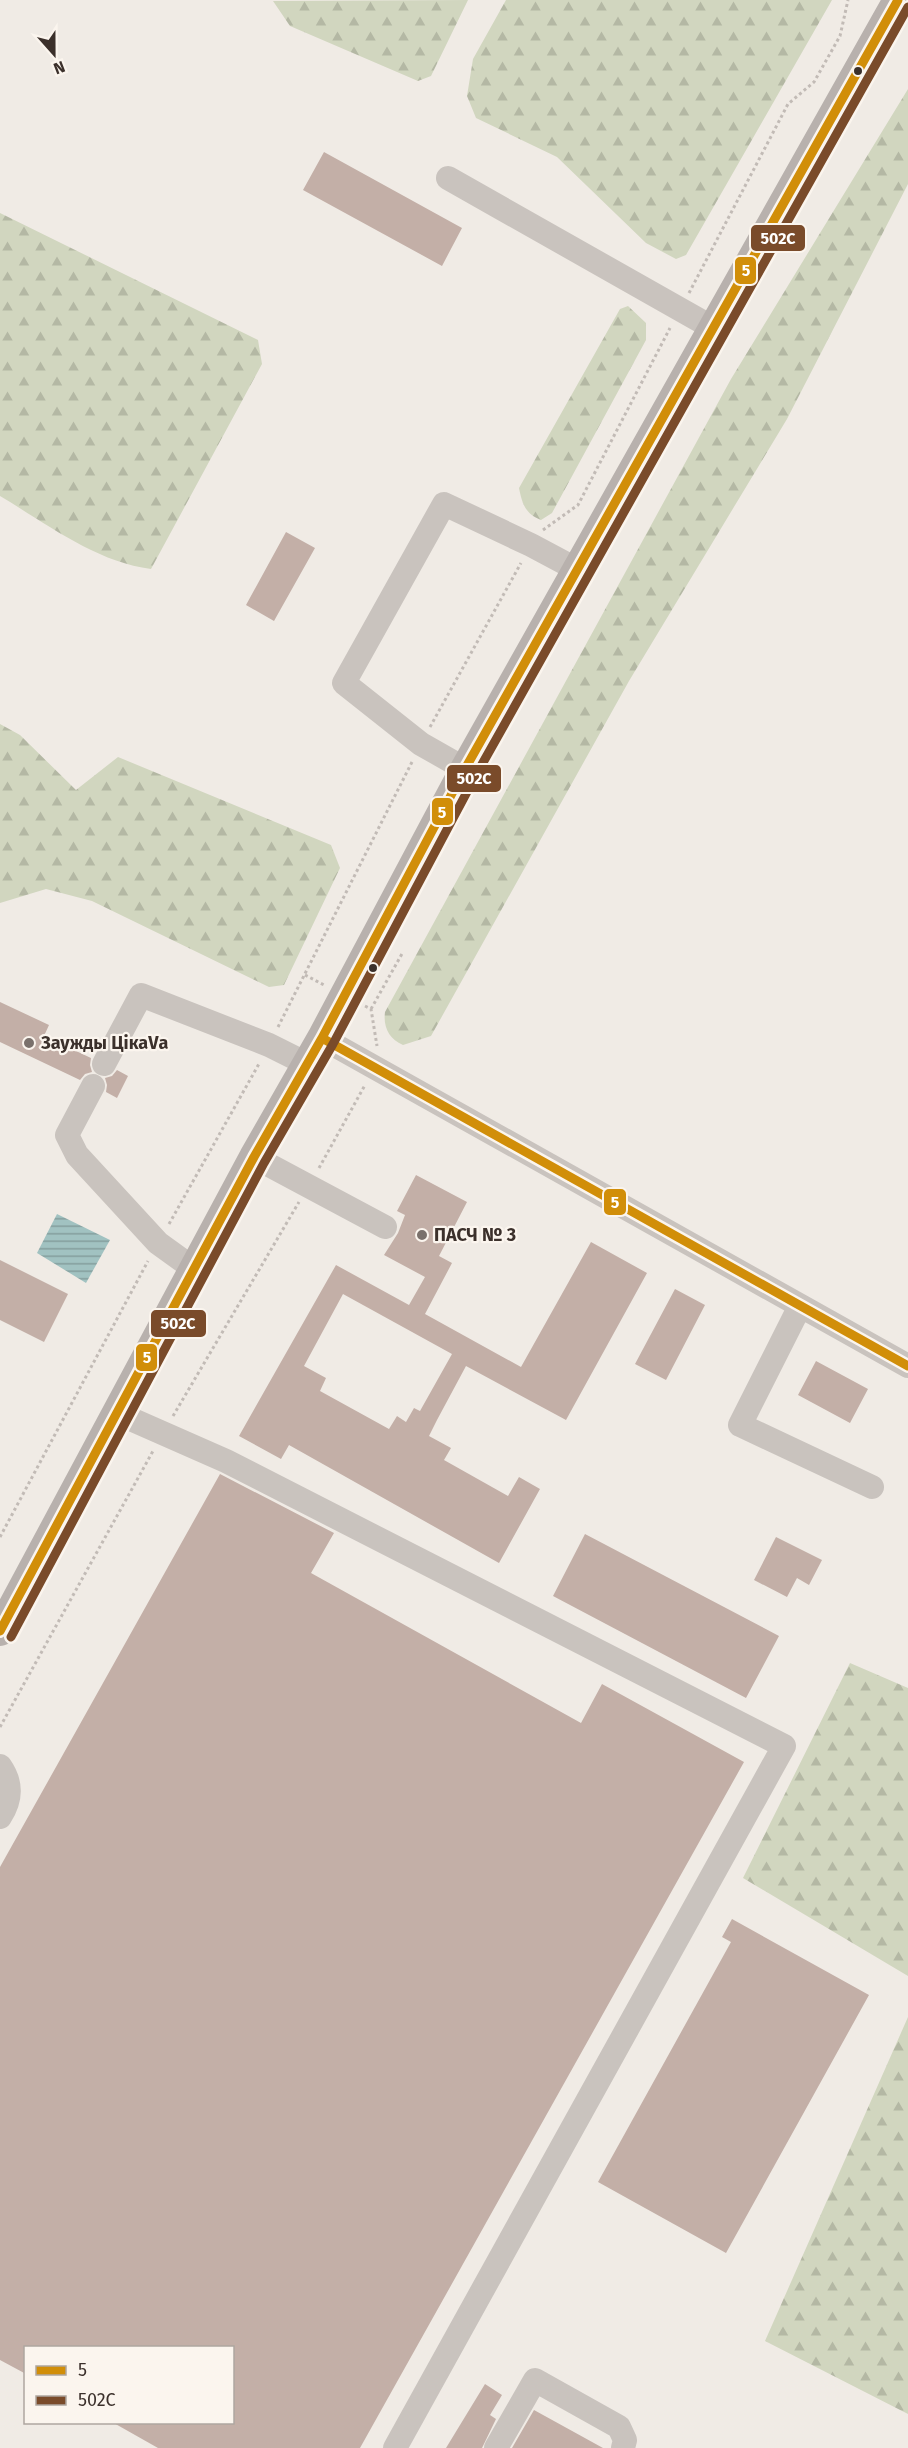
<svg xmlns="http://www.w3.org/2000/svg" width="908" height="2448" font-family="'Fira Sans',sans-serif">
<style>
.forest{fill:url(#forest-firs)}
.water{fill:url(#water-rules)}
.building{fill:#c3afa7;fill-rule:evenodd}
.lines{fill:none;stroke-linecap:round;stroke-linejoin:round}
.path{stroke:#c2bbb6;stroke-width:3;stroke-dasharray:3 3;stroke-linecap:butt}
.minor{stroke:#c9c3be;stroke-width:24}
.major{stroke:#b8b1ad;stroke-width:30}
.bus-1-casing{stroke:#fbf5ee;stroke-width:14}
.bus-2-casing{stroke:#fbf5ee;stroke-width:14}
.bus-1{stroke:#d18e09;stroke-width:9}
.bus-2{stroke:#7a4b2a;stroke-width:9}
.bus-dot{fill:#3b302b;stroke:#fbf5ee;stroke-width:2}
.poi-dot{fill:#7a716c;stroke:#fbf5ee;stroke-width:2}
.labels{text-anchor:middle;stroke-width:4.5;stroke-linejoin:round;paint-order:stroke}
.poi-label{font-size:18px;font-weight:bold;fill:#3b302b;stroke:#fbf5ee;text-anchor:start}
.line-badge{stroke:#fbf5ee;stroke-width:2}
.badge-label{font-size:16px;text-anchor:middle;font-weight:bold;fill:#fff}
</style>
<defs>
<pattern id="forest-firs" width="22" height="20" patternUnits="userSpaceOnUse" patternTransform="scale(1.5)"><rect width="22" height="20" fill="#d1d6bf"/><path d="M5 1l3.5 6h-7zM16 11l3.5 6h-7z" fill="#b4b8a4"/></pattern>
<pattern id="water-rules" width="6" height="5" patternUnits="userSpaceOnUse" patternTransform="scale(1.5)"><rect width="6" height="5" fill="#a1c2c1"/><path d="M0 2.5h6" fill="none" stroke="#849e9d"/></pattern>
</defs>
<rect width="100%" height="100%" fill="#f0ebe5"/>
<!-- forest -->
<path class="forest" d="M 468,0 L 431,76 L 418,81 L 290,26 L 273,1 Z
M 506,0 L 832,0 L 686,255 L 676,259 L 646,243 L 557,157 L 476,118 L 467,96 L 473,59 Z
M 908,89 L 908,184 L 787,419 L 629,681 L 431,1036 L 403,1045 C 389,1039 383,1027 385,1012 L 731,379 Z
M 0,213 L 258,340 L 262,364 L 151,569 C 96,562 47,524 0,496 Z
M 628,306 L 646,323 L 646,340 L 552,513 L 541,520 C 525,514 522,503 519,488 L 620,309 Z
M 0,724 L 20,735 L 76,790 L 118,757 L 331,845 L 340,868 L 284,985 L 269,987 L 92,901 L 46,889 L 0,903 Z
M 850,1663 L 908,1688 L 908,1976 L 743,1878 Z
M 908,2017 L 908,2414 L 765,2341 Z"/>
<!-- water -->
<path class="water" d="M 57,1214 L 110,1240 L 86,1283 L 37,1253 Z"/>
<!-- building -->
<path class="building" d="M 324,152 L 462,228 L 442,266 L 303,190 Z
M 286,532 L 315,548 L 274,621 L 246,605 Z
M 0,1002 L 49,1025 L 44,1036 L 91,1058 L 90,1065 L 92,1072 L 85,1074 L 80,1080 L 0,1042 Z
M 117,1070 L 128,1076 L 117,1098 L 106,1092 L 107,1085 L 105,1078 L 112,1076 Z
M 416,1175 L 467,1202 L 439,1256 L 452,1263 L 425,1314 L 521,1367 L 591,1242 L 647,1273 L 566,1420 L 466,1366 L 437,1420 L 429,1436 L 451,1448 L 444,1460 L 508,1496 L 519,1477 L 540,1489 L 499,1563 L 289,1445 L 281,1459 L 239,1436 L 336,1265 L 409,1305 L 425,1277 L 384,1255 L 398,1233 L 405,1215 L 397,1211 ZM 343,1294 L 452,1354 L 420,1411 L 414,1408 L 406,1422 L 397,1416 L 389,1429 L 320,1391 L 326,1378 L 304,1366 Z
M 0,1260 L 68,1294 L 44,1342 L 0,1320 Z
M 675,1289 L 705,1305 L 666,1380 L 635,1364 Z
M 816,1361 L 868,1389 L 850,1423 L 798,1395 Z
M 220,1474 L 334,1533 L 311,1573 L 581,1723 L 602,1684 L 744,1762 L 360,2448 L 158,2448 L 112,2422 L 232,2422 L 232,2348 L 26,2348 L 26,2374 L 0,2360 L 0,1867 Z
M 585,1534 L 779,1636 L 746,1698 L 553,1596 Z
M 776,1537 L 822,1560 L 809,1585 L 797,1578 L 787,1597 L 754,1580 Z
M 732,1919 L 869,1995 L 726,2253 L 598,2182 L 731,1942 L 722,1937 Z
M 485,2384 L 502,2395 L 490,2415 L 496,2419 L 482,2448 L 446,2448 Z
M 534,2410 L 603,2448 L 512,2448 Z"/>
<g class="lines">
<!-- path -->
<path class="path" d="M 689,293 L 788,104 L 814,82 L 840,36 L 848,0
M 543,530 L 578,505 L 670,328
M 430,727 L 521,563
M 305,975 L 324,985
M 365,1006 L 371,1009 L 377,1046
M 371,1009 L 403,952
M 278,1027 L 412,762
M 319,1168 L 365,1085
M 169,1224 L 260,1062
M 173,1416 L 299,1202
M 0,1537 L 148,1261
M 0,1727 L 153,1451"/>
<!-- minor -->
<path class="minor" d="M 448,178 L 713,328
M 465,769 L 421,744 L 344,683 L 444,504 L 531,545 L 576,569
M 322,1038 L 908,1366
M 104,1064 L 141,995 L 269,1045 L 307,1064
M 93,1086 L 67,1135 L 77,1155 L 158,1243 L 194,1269
M 254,1157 L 385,1227
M 800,1306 L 740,1425 L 872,1487
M 117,1413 L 226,1461 L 784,1746 L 395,2448
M 0,1766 C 12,1783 11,1800 0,1817
M 496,2448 L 535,2380 L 619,2427 L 625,2440 L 623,2448"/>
<!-- major -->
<path class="major" d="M 0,1631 L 254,1157 L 322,1038 L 465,769 L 898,0"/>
<!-- bus-1 casing -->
<g class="bus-1-casing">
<path id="bus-1" d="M 322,1038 L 908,1366
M 0,1631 L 254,1157 L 322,1038 L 465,769 L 898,0"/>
</g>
<!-- bus-2 casing -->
<g class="bus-2-casing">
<path id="bus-2" d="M 11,1637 L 264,1163 L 333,1044 L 476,775 L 908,7"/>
</g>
<!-- bus-1 -->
<use href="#bus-1" class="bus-1"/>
<!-- bus-2 -->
<use href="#bus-2" class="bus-2"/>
</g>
<!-- markers -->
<g class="bus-dot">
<circle cx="858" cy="71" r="5"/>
<circle cx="373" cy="968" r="5"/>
</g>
<g class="poi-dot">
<circle cx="29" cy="1043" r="6"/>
<circle cx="422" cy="1235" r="6"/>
</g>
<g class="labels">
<!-- poi labels -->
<g class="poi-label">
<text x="41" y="1049">Заужды ЦікаVа</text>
<text x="434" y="1241">ПАСЧ № 3</text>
</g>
</g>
<g class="line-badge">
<rect x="750" y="224" width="56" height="28" rx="6" fill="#7a4b2a"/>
<rect x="734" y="256" width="23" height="29" rx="6" fill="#d18e09"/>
<rect x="446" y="764" width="56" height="29" rx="6" fill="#7a4b2a"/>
<rect x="431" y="797" width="23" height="29" rx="6" fill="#d18e09"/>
<rect x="603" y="1188" width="24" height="28" rx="6" fill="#d18e09"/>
<rect x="150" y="1309" width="57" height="29" rx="6" fill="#7a4b2a"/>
<rect x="135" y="1343" width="23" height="29" rx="6" fill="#d18e09"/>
</g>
<g class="badge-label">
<text x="778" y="244">502С</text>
<text x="746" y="276">5</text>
<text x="474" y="784">502С</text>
<text x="442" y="818">5</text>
<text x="615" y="1208">5</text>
<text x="178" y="1329">502С</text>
<text x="147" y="1363">5</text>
</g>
<!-- legend -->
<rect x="24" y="2346" width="210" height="78" fill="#fbf5ee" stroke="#aea6a0" stroke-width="1.5"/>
<rect x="36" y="2366" width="30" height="9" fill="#d18e09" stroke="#aea6a0" stroke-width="1.5"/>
<text x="78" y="2376" font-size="18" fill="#3b302b">5</text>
<rect x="36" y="2396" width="30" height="9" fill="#7a4b2a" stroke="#aea6a0" stroke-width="1.5"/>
<text x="78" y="2406" font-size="18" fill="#3b302b">502С</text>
<!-- north arrow -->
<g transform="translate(54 54) rotate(159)" stroke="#fbf5ee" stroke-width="4.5" paint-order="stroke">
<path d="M0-4.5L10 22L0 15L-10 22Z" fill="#3b302b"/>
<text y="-9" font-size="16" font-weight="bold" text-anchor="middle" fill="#3b302b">N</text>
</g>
</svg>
